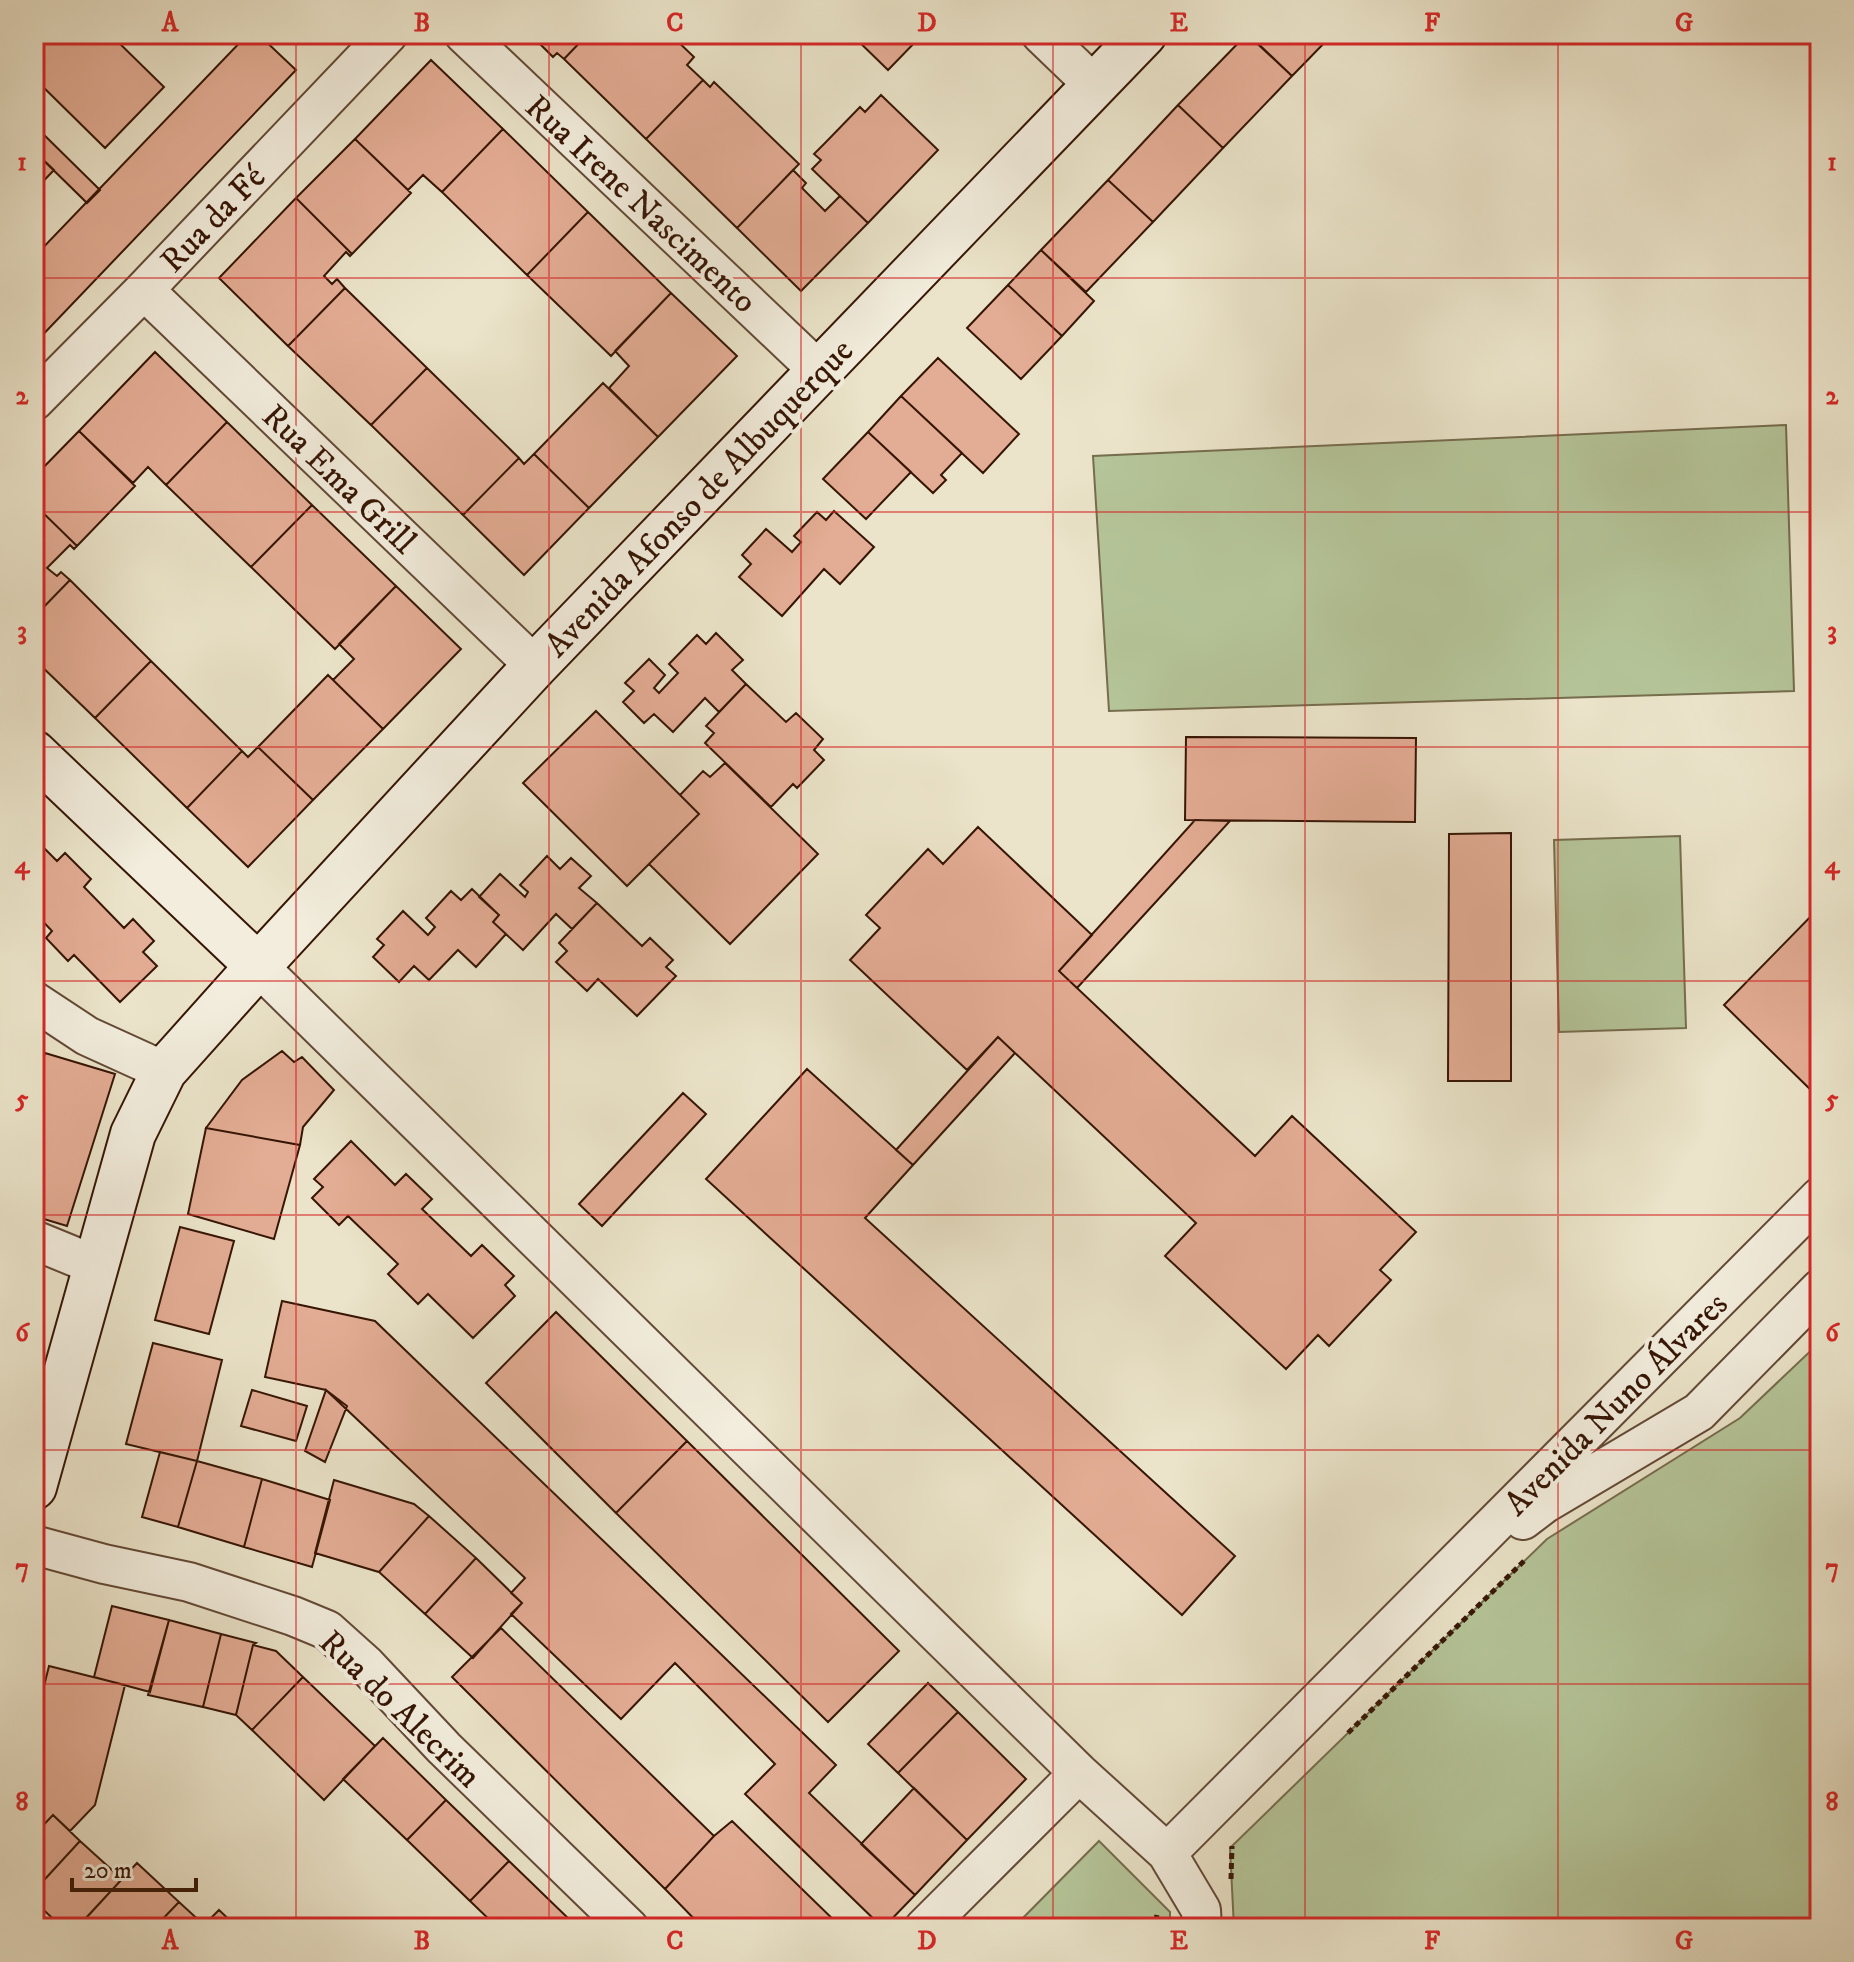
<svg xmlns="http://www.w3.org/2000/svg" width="1854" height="1962" font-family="'IM FELL DW Pica',serif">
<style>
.green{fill:#b5c599;stroke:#766d4e;stroke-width:2}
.building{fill:#e3ac94;stroke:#361504;stroke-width:2}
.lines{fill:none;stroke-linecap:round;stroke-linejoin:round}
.street-casing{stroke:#634936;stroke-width:42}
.secondary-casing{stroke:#361504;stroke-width:48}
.path{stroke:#361504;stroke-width:5;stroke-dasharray:6 4;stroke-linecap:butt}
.street{stroke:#f2eddd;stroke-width:38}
.secondary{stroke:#f2eddd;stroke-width:44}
.grid{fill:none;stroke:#d62828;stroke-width:2;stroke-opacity:0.55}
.labels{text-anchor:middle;stroke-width:8;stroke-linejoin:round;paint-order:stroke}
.street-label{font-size:34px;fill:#361504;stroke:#f2eddd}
.neatline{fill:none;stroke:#d62828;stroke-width:3}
.grid-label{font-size:26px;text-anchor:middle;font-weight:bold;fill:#d62828}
</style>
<rect width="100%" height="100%" fill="#ebe4ca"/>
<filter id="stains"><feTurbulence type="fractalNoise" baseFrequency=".0025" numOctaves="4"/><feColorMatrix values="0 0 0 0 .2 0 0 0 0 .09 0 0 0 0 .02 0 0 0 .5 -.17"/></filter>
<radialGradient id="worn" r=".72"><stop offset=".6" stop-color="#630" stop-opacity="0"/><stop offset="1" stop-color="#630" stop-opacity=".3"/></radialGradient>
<!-- green -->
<path class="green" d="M 1786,425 L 1794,691 L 1109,711 L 1093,456 Z
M 1680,836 L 1686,1028 L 1559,1032 L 1554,840 Z
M 1820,1342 L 1820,1928 L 1234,1928 L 1230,1848 L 1547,1539 L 1740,1418 Z
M 1099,1841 L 1170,1912 L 1170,1928 L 1013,1928 Z"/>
<!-- building -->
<path class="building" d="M 34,34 L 110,34 L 164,87 L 105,148 L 34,78 Z
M 248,34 L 258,34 L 296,70 L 34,344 L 34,257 Z
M 530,34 L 588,34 L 564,59 L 557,53 L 553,57 Z
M 588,34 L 670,34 L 694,57 L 687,65 L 703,80 L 646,139 L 564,59 Z
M 851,34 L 923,34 L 888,70 Z
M 1247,34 L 1292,76 L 1223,148 L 1178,105 Z
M 1248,34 L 1333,34 L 1292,76 Z
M 431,60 L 503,129 L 442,192 L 423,175 L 408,190 L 355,139 Z
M 703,80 L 710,87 L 714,82 L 799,164 L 737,228 L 646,139 Z
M 881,95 L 938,150 L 868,223 L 812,169 L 821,160 L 814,154 L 825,143 L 860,107 L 865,112 Z
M 1178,105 L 1223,148 L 1153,222 L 1108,180 Z
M 34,125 L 100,190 L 87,203 L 34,151 Z
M 503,129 L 588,212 L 527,275 L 442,192 Z
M 355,139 L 411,193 L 352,254 L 296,198 Z
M 34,151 L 54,170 L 34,191 Z
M 793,170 L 806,183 L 802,188 L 825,211 L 840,196 L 868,223 L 801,291 L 737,228 Z
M 1108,180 L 1153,222 L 1086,292 L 1041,250 Z
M 296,198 L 352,254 L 350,256 L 346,252 L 324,276 L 332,284 L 337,279 L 345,288 L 288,346 L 219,278 Z
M 588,212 L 671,293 L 611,356 L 527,275 Z
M 1041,250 L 1094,301 L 1062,336 L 1008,285 Z
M 1008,285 L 1062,336 L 1021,379 L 967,328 Z
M 345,288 L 427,368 L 371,425 L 288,346 Z
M 671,293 L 737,356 L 658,437 L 609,388 L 629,366 L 615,351 Z
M 155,352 L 227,422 L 166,485 L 148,467 L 133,483 L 79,431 Z
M 938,358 L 1019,434 L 983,473 L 901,396 Z
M 427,368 L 519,458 L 463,515 L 371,425 Z
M 603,383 L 658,437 L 589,508 L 534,454 Z
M 901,396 L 962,453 L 941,475 L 946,480 L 933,493 L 868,432 Z
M 227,422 L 312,505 L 251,567 L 166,485 Z
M 79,431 L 135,486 L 77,546 L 34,504 L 34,477 Z
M 868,432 L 911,472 L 866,519 L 823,479 Z
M 534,454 L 589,508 L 524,575 L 463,515 L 519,458 L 524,464 Z
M 34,504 L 77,546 L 74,549 L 70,545 L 47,568 L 57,576 L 61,572 L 70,580 L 34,617 Z
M 312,505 L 396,586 L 335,649 L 251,567 Z
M 834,511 L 874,547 L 840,584 L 824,569 L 782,616 L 739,577 L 751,564 L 742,555 L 766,529 L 792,552 L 801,542 L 794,536 L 817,512 L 826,520 Z
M 70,580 L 151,661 L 95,718 L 34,659 L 34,617 Z
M 396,586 L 461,649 L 383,729 L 333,680 L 354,659 L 339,644 Z
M 716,633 L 743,660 L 732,670 L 746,684 L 719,712 L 705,698 L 673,732 L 654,714 L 644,723 L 623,702 L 634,691 L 625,683 L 649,659 L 665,675 L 654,688 L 659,693 L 678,673 L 669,664 L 697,635 L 706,644 Z
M 151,661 L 242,751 L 187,808 L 95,718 Z
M 328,675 L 383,729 L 313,800 L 258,747 Z
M 746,684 L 786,722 L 796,713 L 823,739 L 814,750 L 824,760 L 797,788 L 793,784 L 771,807 L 705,743 L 714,733 L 706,726 Z
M 596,711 L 699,814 L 627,886 L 523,783 Z
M 1186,737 L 1416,738 L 1415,822 L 1185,820 Z
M 258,747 L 313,800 L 248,867 L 187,808 L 242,751 L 248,757 Z
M 725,763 L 818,854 L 730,944 L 649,864 L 699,814 L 680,795 L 703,771 L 710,777 Z
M 1195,820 L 1230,821 L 1077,988 L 1059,971 Z
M 978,827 L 1092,935 L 1059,971 L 1255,1156 L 1292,1116 L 1416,1232 L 1380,1270 L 1391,1280 L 1329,1346 L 1318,1335 L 1286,1369 L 1165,1256 L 1196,1223 L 998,1037 L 967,1070 L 850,960 L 880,928 L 866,915 L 928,849 L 943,864 Z
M 1511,833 L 1511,1081 L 1448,1081 L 1449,834 Z
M 34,838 L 57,861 L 65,853 L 91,879 L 84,887 L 124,928 L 133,919 L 154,941 L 143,952 L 157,966 L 120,1002 L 74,955 L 68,961 L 46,938 L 52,931 L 34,912 Z
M 547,856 L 560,869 L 571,858 L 591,876 L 579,888 L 597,903 L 572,929 L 556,914 L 523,950 L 493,922 L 499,915 L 479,897 L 500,874 L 525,897 L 528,892 L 520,885 Z
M 472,889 L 499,915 L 493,922 L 506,934 L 476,967 L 458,950 L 429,980 L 414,966 L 399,982 L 373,957 L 384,945 L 377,939 L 403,911 L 428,935 L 435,927 L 426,918 L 451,891 L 461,900 Z
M 597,903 L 642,946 L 650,938 L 673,960 L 666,967 L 676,976 L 637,1016 L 598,979 L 587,991 L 556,962 L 567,951 L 559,943 Z
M 1820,907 L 1820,1091 L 1816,1095 L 1724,1005 Z
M 998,1037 L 1015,1053 L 913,1165 L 896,1150 Z
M 282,1051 L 294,1062 L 302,1057 L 334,1090 L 303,1127 L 300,1145 L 206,1128 L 242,1080 Z
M 45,1053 L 115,1074 L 67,1226 L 34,1216 L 34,1085 Z
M 807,1069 L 913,1165 L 865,1218 L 1235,1556 L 1182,1615 L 706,1179 Z
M 683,1093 L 706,1114 L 602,1226 L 579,1204 Z
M 206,1128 L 300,1145 L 274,1239 L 188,1214 Z
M 351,1141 L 395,1185 L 406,1174 L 432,1199 L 422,1209 L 471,1256 L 482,1245 L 514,1276 L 505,1285 L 515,1296 L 473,1338 L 428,1294 L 418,1304 L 388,1274 L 398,1264 L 348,1216 L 339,1225 L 312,1198 L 323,1187 L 314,1179 Z
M 180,1227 L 234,1241 L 209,1334 L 155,1320 Z
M 282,1301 L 375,1321 L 836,1765 L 809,1793 L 915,1895 L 883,1928 L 745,1794 L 775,1764 L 675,1663 L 621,1719 L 511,1614 L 522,1603 L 511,1593 L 525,1578 L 326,1390 L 265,1377 Z
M 556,1312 L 687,1441 L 616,1513 L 486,1383 Z
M 153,1343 L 222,1360 L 197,1461 L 126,1444 Z
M 252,1390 L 307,1406 L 296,1441 L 241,1426 Z
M 326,1390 L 347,1406 L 325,1462 L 305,1451 Z
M 687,1441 L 899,1651 L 828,1722 L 616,1513 Z
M 160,1452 L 197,1461 L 178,1527 L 142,1517 Z
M 197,1461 L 262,1479 L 244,1547 L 178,1527 Z
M 262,1479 L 330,1500 L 312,1567 L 244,1547 Z
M 334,1480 L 414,1504 L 429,1516 L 379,1572 L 315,1553 Z
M 429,1516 L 476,1558 L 425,1614 L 379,1572 Z
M 476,1558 L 522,1603 L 473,1658 L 425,1614 Z
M 112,1606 L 169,1620 L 150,1692 L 94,1677 Z
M 169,1620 L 221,1634 L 203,1707 L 148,1695 Z
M 501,1628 L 714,1836 L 665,1889 L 452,1677 Z
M 221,1634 L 256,1643 L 253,1645 L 236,1715 L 203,1707 Z
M 253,1645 L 276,1651 L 303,1677 L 252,1730 L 236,1715 Z
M 49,1666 L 125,1685 L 95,1805 L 70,1831 L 53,1815 L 34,1835 L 34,1726 Z
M 303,1677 L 375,1746 L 324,1800 L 252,1730 Z
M 928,1683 L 958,1712 L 898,1773 L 868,1744 Z
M 958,1712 L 1026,1779 L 967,1840 L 898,1773 Z
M 383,1738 L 446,1800 L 407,1840 L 343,1779 Z
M 914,1788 L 967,1840 L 915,1895 L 861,1844 Z
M 446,1800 L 509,1861 L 470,1901 L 407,1840 Z
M 53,1815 L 80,1841 L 34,1891 L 34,1835 Z
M 732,1821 L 842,1928 L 703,1928 L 665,1889 L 714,1836 Z
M 80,1841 L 122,1879 L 77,1928 L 63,1928 L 34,1901 L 34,1891 Z
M 509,1861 L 570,1920 L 563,1928 L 498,1928 L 470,1901 Z
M 137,1863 L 179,1902 L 154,1928 L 93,1928 L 84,1920 Z
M 179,1902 L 204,1925 L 201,1928 L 154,1928 Z
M 219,1910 L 238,1928 L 201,1928 Z"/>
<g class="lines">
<!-- street casing -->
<g class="street-casing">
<path id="street" d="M 464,34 L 819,371
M 1041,34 L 1094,85
M 144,290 L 535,666
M 34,401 L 144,290 L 388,34
M 258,966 L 1079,1773 L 1167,1853 L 1201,1910 L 1202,1928
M 34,1001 L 87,1036 L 164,1071
M 34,1240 L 95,1265
M 1523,1520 L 1544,1504 L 1699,1412 L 1820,1289
M 34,1545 L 104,1564 L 189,1582 L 293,1616 L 327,1630 L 366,1665 L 444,1748 L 629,1928
M 1167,1853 L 1820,1197
M 924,1928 L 1079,1773"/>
</g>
<!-- secondary casing -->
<g class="secondary-casing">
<path id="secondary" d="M 34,753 L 258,966
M 34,1487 L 133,1134 L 164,1071 L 258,966 L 535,666 L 1144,34"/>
</g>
<!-- path -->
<path class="path" d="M 1348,1733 L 1524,1561
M 1231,1879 L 1232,1846
M 1154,1928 L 1157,1915"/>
<!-- street -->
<use href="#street" class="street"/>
<!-- secondary -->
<use href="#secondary" class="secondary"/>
</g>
<!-- grid -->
<path class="grid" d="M 296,34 L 296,1928M 549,34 L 549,1928M 801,34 L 801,1928M 1053,34 L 1053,1928M 1305,34 L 1305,1928M 1558,34 L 1558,1928M 34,278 L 1820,278M 34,512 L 1820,512M 34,747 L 1820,747M 34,981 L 1820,981M 34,1215 L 1820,1215M 34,1450 L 1820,1450M 34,1684 L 1820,1684"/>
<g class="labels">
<!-- street labels -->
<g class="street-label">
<text transform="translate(642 203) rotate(43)" y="12">Rua Irene Nascimento</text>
<text transform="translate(212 218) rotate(-46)" y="12">Rua da Fé</text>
<text transform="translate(340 478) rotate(44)" y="12">Rua Ema Grill</text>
<text transform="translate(698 497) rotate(-46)" y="12">Avenida Afonso de Albuquerque</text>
<text transform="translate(1615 1403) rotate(-45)" y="12">Avenida Nuno Álvares</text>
<text transform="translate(401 1708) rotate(44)" y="12">Rua do Alecrim</text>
</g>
</g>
<!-- margin -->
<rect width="1854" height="1962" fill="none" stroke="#ebe4ca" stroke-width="88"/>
<!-- scale -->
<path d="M72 1878v12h124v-12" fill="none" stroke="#361504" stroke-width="4"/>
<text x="84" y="1878" font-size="24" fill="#361504" stroke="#f2eddd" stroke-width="6" paint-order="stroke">20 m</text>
<rect x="44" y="44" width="1766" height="1874" class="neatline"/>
<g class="grid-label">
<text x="170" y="31">A</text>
<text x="422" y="31">B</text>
<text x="675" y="31">C</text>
<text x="927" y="31">D</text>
<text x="1179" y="31">E</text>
<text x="1432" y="31">F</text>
<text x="1684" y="31">G</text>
<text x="22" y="170">1</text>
<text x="1832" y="170">1</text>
<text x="22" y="404">2</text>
<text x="1832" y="404">2</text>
<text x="22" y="639">3</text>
<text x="1832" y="639">3</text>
<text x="22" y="873">4</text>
<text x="1832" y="873">4</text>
<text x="22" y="1107">5</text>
<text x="1832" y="1107">5</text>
<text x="22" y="1341">6</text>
<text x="1832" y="1341">6</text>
<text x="22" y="1576">7</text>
<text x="1832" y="1576">7</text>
<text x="22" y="1810">8</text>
<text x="1832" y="1810">8</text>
<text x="170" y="1949">A</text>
<text x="422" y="1949">B</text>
<text x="675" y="1949">C</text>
<text x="927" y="1949">D</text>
<text x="1179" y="1949">E</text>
<text x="1432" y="1949">F</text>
<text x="1684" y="1949">G</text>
</g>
<rect width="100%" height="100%" filter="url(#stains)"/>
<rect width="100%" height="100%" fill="url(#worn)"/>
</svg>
